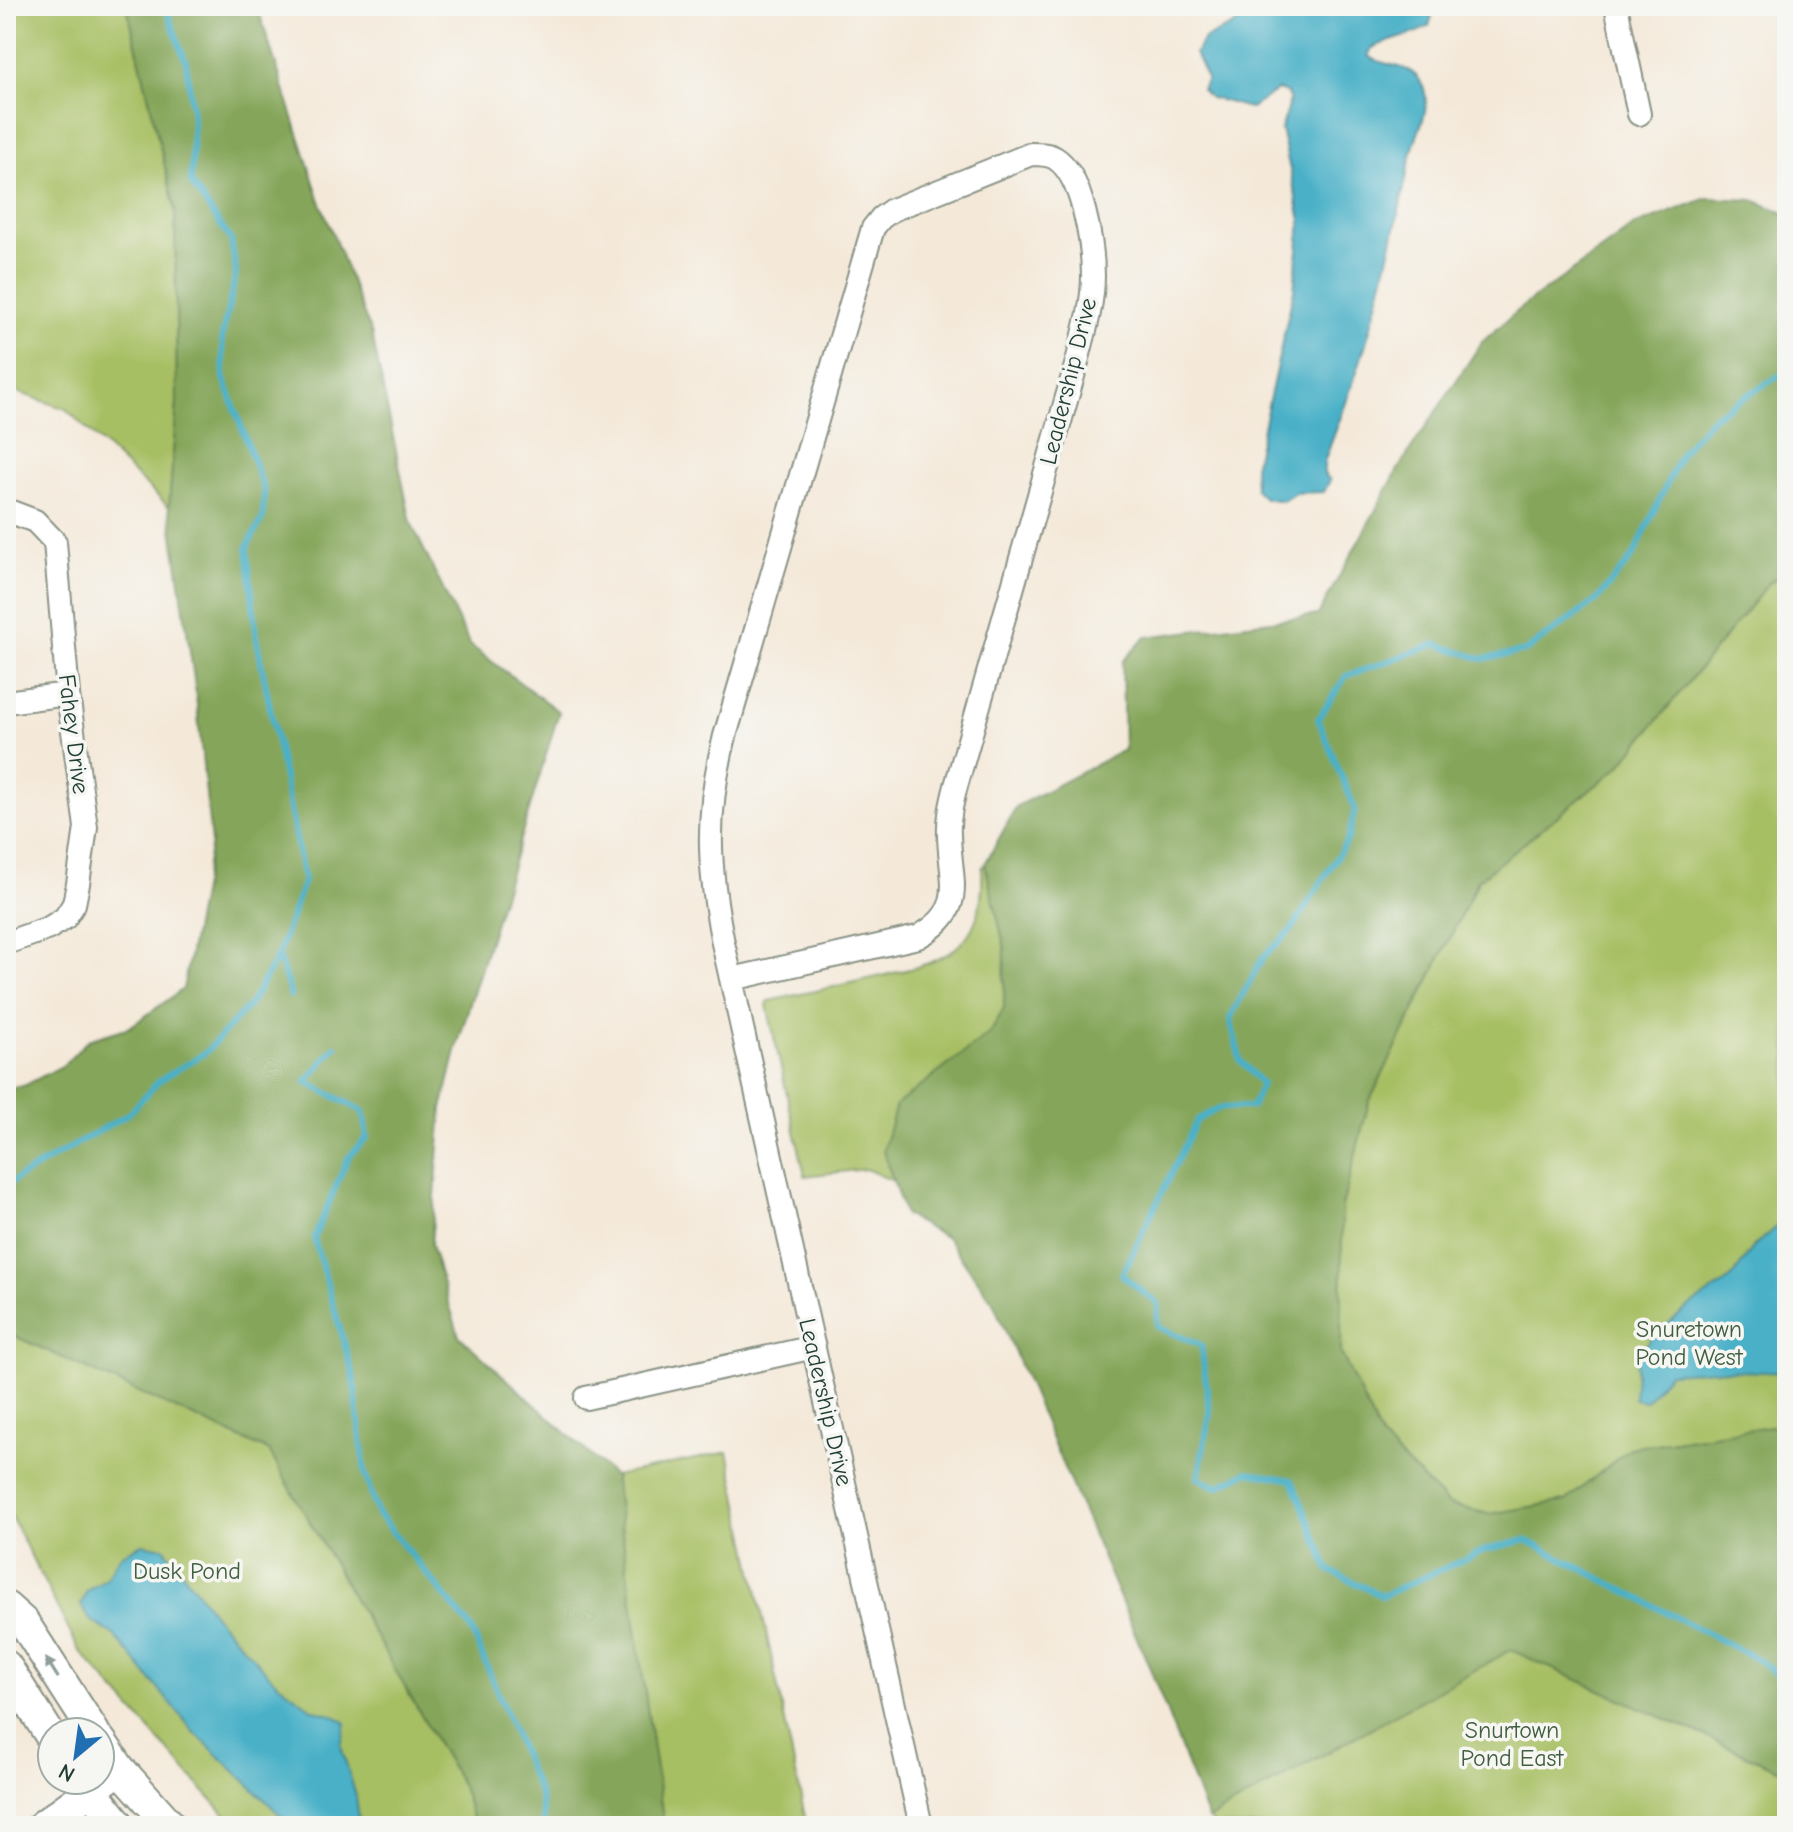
<svg xmlns="http://www.w3.org/2000/svg" width="1793" height="1832" font-family="'Comic Neue',sans-serif">
<style>
.green{fill:#a7bf64;stroke:#637e4c;stroke-width:2}
.forest{fill:#85a65a;stroke:#527247;stroke-width:2}
.water{fill:#48b0c7;stroke:#34767e;stroke-width:2}
.lines{fill:none;stroke-linecap:round;stroke-linejoin:round}
.stream{stroke:#48b0c7;stroke-width:6}
.street-casing{stroke:#8a9386;stroke-width:26}
.secondary-casing{stroke:#8a9386;stroke-width:34}
.street{stroke:#fff;stroke-width:22}
.secondary{stroke:#fff;stroke-width:30}
.oneway{fill:#8f9e9a}
.labels{text-anchor:middle;stroke-width:7;stroke-linejoin:round;paint-order:stroke}
.street-label{font-size:24px;fill:#1f3d34;stroke:#f6f6f2}
.park-label{font-size:24px;fill:#415e40;stroke:#f6f6f2}
</style>
<rect width="100%" height="100%" fill="#f6f6f2"/>
<filter id="ink" filterUnits="userSpaceOnUse"><feTurbulence type="fractalNoise" baseFrequency=".0125" numOctaves="2"/><feDisplacementMap in="SourceGraphic" scale="16" xChannelSelector="R" yChannelSelector="G"/><feConvolveMatrix kernelMatrix="1 2 1 2 8 2 1 2 1" color-interpolation-filters="sRGB"/></filter>
<filter id="wash" filterUnits="userSpaceOnUse"><feTurbulence type="fractalNoise" baseFrequency=".006" numOctaves="4" result="noise"/><feDisplacementMap in="SourceGraphic" scale="32" xChannelSelector="R" yChannelSelector="G"/><feGaussianBlur stdDeviation="1.8" result="paint"/><feColorMatrix in="noise" values="0 0 0 0 0 0 0 0 0 0 0 0 0 0 0 0 0 1.4 0 .05"/><feComposite in="paint" operator="in"/></filter>
<g filter="url(#wash)">
<rect width="100%" height="100%" fill="#f4e9d9"/>
<!-- green -->
<path class="green" d="M 6,6 L 127,6 L 175,209 L 177,403 L 169,507 L 66,409 L 6,388 Z
M 1787,571 L 1787,1432 L 1771,1426 L 1631,1448 L 1566,1501 L 1489,1514 L 1449,1505 L 1382,1439 L 1341,1354 L 1342,1206 L 1369,1102 L 1479,879 L 1620,766 L 1769,582 Z
M 985,864 L 1005,949 L 1004,1008 L 991,1032 L 948,1066 L 883,1151 L 893,1181 L 866,1169 L 805,1176 L 767,1005 L 769,1001 C 803,994 837,986 872,978 C 942,963 986,952 982,868 Z
M 6,1332 L 269,1451 L 462,1786 L 475,1826 L 235,1826 L 79,1650 L 6,1507 Z
M 728,1452 L 807,1826 L 664,1826 L 614,1476 Z
M 1511,1650 L 1787,1773 L 1787,1826 L 1215,1826 L 1208,1819 Z"/>
<!-- forest -->
<path class="forest" d="M 127,6 L 257,6 L 319,198 L 372,335 L 411,523 L 470,645 L 559,712 L 458,1043 L 442,1109 L 431,1245 L 459,1336 L 614,1476 L 664,1826 L 475,1826 L 462,1786 L 269,1451 L 6,1332 L 6,1089 L 26,1085 L 64,1065 L 88,1040 L 130,1027 L 183,989 L 211,843 L 195,686 L 169,507 L 177,403 L 175,209 Z
M 1707,198 L 1753,200 L 1787,214 L 1787,571 L 1769,583 L 1620,766 L 1478,880 L 1369,1102 L 1342,1206 L 1341,1353 L 1382,1439 L 1449,1505 L 1489,1514 L 1566,1501 L 1630,1448 L 1771,1426 L 1787,1432 L 1787,1773 L 1511,1650 L 1208,1819 L 1149,1666 L 993,1302 L 947,1238 L 905,1215 L 883,1151 L 896,1105 L 991,1032 L 1004,1008 L 1005,949 L 985,864 L 1017,806 L 1124,750 L 1122,662 L 1146,637 L 1318,615 L 1400,466 L 1482,342 L 1522,307 L 1634,226 Z"/>
<!-- water -->
<path class="water" d="M 1274,6 L 1435,6 L 1429,26 C 1412,37 1391,39 1372,48 L 1368,56 C 1388,70 1417,60 1425,93 C 1430,112 1416,134 1412,152 C 1398,213 1386,276 1368,336 C 1356,379 1339,421 1324,462 L 1324,474 L 1330,480 L 1324,492 L 1295,493 L 1283,501 L 1264,498 L 1255,489 L 1254,467 L 1294,290 L 1301,220 L 1281,129 L 1290,99 L 1287,93 L 1277,90 L 1251,108 C 1236,106 1225,100 1210,98 L 1202,89 L 1207,79 L 1195,53 L 1204,39 Z
M 1787,1217 L 1787,1373 L 1716,1370 L 1669,1373 L 1646,1401 L 1634,1399 L 1637,1357 L 1653,1336 L 1690,1306 L 1732,1278 L 1754,1246 Z
M 142,1544 L 164,1548 L 220,1622 L 276,1682 L 314,1710 L 335,1716 L 346,1723 L 341,1746 L 356,1796 L 360,1826 L 292,1826 L 194,1732 L 114,1635 L 90,1620 L 81,1605 L 87,1591 L 105,1579 L 122,1554 Z"/>
<g class="lines">
<!-- stream -->
<path class="stream" d="M 1787,371 L 1714,416 L 1682,451 L 1634,555 L 1597,600 L 1526,651 L 1482,659 L 1436,644 L 1346,676 L 1318,719 L 1355,809 L 1348,839 L 1291,931 L 1263,957 L 1230,1018 L 1240,1060 L 1262,1084 L 1252,1107 L 1219,1108 L 1197,1120 L 1122,1275 L 1158,1304 L 1157,1327 L 1201,1345 L 1210,1413 L 1198,1478 L 1217,1487 L 1248,1472 L 1292,1480 L 1329,1570 L 1382,1596 L 1485,1550 L 1526,1540 L 1759,1660 L 1787,1684
M 278,955 L 291,996
M 336,1046 L 306,1082 L 363,1111 L 367,1137 L 348,1158 L 314,1238 L 353,1374 L 365,1473 L 377,1513 L 471,1628 L 540,1796 L 544,1826
M 6,1185 L 128,1114 L 160,1080 L 205,1053 L 251,1003 L 278,955 L 304,880 L 257,641 L 247,547 L 263,518 L 264,490 L 224,378 L 222,336 L 236,273 L 231,240 L 191,183 L 193,116 L 186,62 L 165,6"/>
</g>
</g>
<g filter="url(#ink)">
<g class="lines">
<!-- street casing -->
<g class="street-casing">
<path id="street" d="M 1616,6 L 1639,114
M 6,510 L 35,521 L 55,542 L 68,694 L 86,827 L 78,884 L 74,904 L 65,918 L 49,928 L 6,943
M 6,702 L 68,694
M 732,979 L 918,937 C 968,909 950,882 949,835 C 948,818 952,802 956,786 L 1077,362 C 1084,334 1093,305 1093,276 C 1093,246 1083,175 1055,158 C 1048,154 1039,154 1031,154 L 892,210 L 881,218 L 873,228 L 725,736 C 705,813 708,867 723,943 L 921,1826
M 586,1398 L 814,1347"/>
</g>
<!-- secondary casing -->
<g class="secondary-casing">
<path id="secondary" d="M 6,1607 L 24,1623 L 94,1732
M 6,1666 L 52,1738
M 100,1740 L 120,1769 L 171,1826
M 83,1780 L 120,1826
M 42,1826 L 120,1769"/>
</g>
<!-- street -->
<use href="#street" class="street"/>
<!-- secondary -->
<use href="#secondary" class="secondary"/>
</g>
<!-- one-way arrows -->
<defs><path id="oneway-solid" d="M-6-.8H1V-3.2L6.5 0L1 3.2V.8H-6Z" transform="scale(2)"/></defs>
<use class="oneway" href="#oneway-solid" transform="translate(52 1668) rotate(-122)"/>
</g>
<g class="labels">
<!-- street labels -->
<g class="street-label">
<text transform="translate(1068 381) rotate(-76)" y="8">Leadership Drive</text>
<text transform="translate(74 734) rotate(83)" y="8">Fahey Drive</text>
<text transform="translate(826 1402) rotate(77)" y="8">Leadership Drive</text>
</g>
<!-- park labels -->
<g class="park-label">
<text x="1689" y="1337">Snuretown<tspan x="1689" dy="28">Pond West</tspan></text>
<text x="187" y="1579">Dusk Pond</text>
<text x="1512" y="1738">Snurtown<tspan x="1512" dy="28">Pond East</tspan></text>
</g>
</g>
<!-- margin -->
<rect width="1793" height="1832" fill="none" stroke="#f6f6f2" stroke-width="32"/>
<!-- north arrow -->
<g transform="translate(76 1756) rotate(209)"><circle r="38" fill="#f6f6f2" stroke="#a0aca6" stroke-width="2"/>
<path d="M0-6L14 30L0 20L-14 30Z" fill="#1f6fb2"/>
<text y="-12" font-size="22" font-weight="bold" text-anchor="middle" fill="#1f3d34">N</text>
</g>
</svg>
